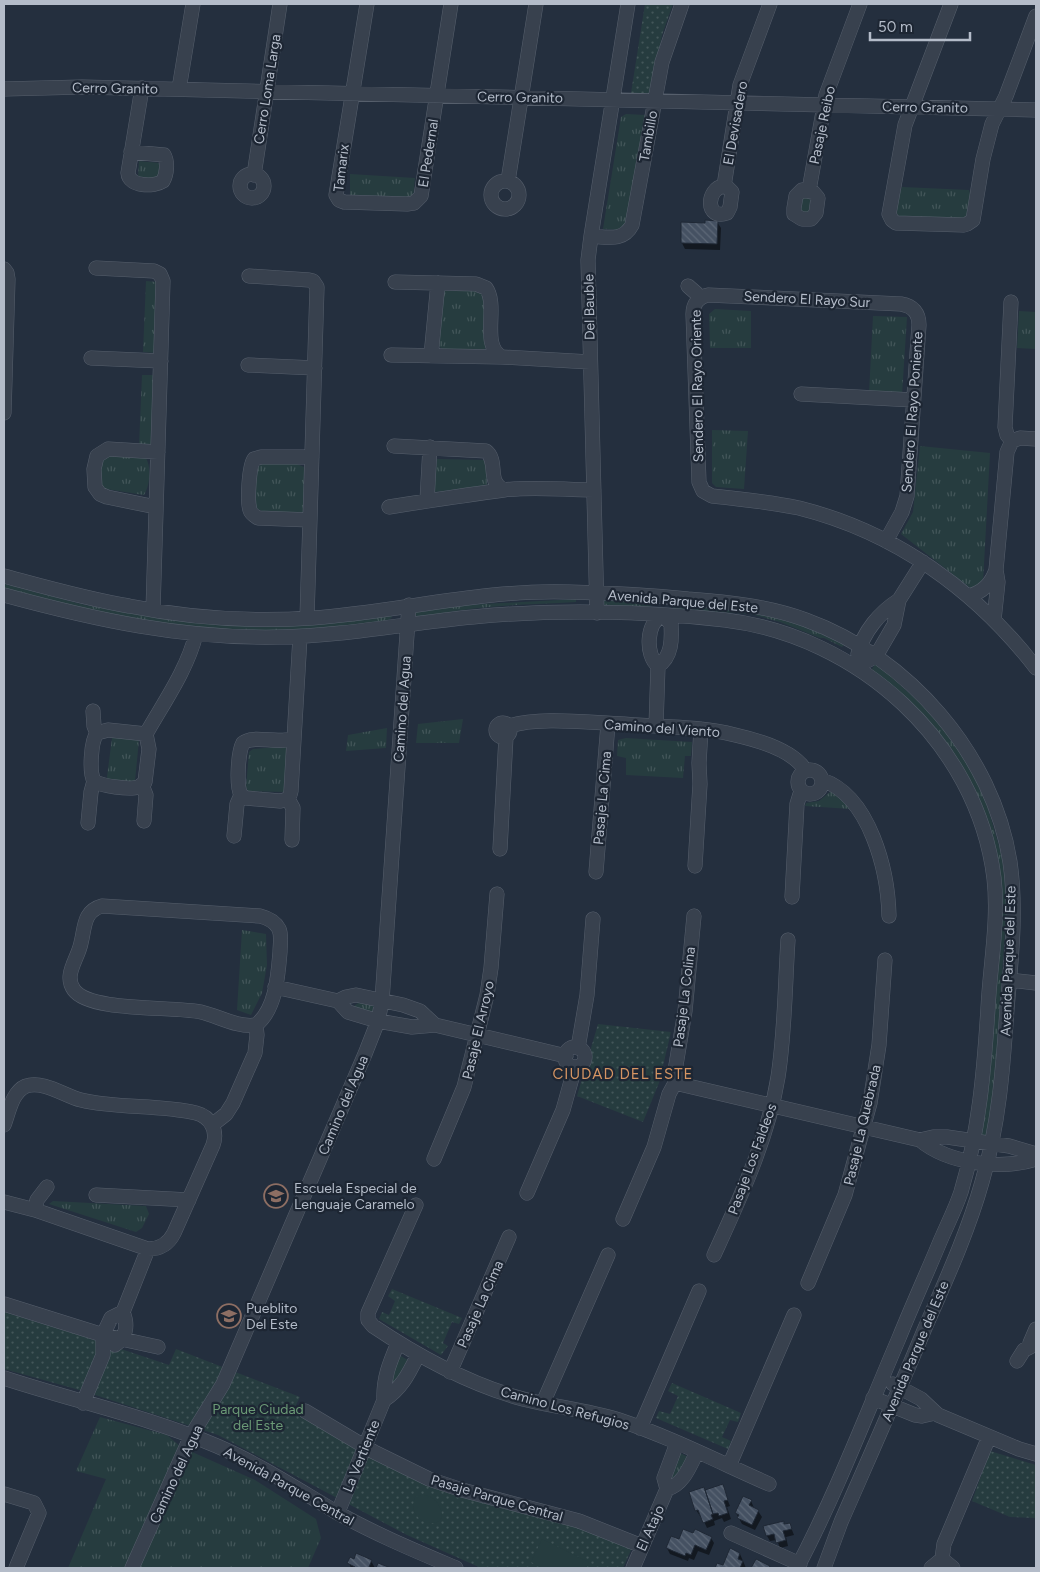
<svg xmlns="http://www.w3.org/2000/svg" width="1040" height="1572" font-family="Figtree,sans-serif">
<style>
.grass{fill:url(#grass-tufts)}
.park{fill:url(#park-dots)}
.garden{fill:#263c3f}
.shadow{fill:#0007}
.building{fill:url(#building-back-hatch);stroke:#1f2835}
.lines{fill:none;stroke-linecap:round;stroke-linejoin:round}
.minor-casing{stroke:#565f6c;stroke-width:15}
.minor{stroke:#38414e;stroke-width:14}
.labels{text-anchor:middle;stroke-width:4.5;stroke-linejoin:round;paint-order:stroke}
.street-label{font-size:14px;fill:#b4bcc9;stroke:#1d2633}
.poi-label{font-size:14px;fill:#b4bcc9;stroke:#1d2633;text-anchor:start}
.park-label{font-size:14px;fill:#6b9a76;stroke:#1d2633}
.neighbourhood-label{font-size:15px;letter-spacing:1px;fill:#d59563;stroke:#1d2633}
</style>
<defs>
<pattern id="grass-tufts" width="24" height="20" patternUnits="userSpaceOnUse" patternTransform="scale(1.25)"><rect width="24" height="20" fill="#263c3f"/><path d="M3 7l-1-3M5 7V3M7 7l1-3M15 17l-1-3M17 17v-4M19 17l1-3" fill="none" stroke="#435659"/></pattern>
<pattern id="park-dots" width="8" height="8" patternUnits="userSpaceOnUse" patternTransform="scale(1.25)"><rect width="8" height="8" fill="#263c3f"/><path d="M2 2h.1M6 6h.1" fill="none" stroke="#435659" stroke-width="1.8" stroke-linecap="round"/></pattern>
<pattern id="building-back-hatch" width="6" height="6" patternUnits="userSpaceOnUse" patternTransform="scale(1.25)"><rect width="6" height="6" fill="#455162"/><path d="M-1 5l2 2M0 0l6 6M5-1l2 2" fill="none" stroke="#5d6877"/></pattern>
</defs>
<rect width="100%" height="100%" fill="#242f3e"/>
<!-- grass -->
<path class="grass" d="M 626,114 L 645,115 L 646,121 L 627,224 L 620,230 L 603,229 L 621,117 Z
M 139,161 L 160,163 L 159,179 L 138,177 Z
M 350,174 L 415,178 L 413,197 L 350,195 Z
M 902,187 L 969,190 L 971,196 L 967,219 L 902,217 L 896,214 L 898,197 Z
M 812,196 L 815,209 L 804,215 L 797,210 L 798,198 Z
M 146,281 L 157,282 L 157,353 L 143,352 Z
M 446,289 L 478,290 L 486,295 L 488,346 L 482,351 L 443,350 L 437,344 L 442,293 Z
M 715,309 L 751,311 L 751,348 L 710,348 L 709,314 Z
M 1019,311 L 1036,312 L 1036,349 L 1017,348 Z
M 873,316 L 907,317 L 902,395 L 869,393 Z
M 142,375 L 155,375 L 152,446 L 139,446 Z
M 712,430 L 748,431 L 744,489 L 716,487 L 712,483 Z
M 920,446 L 990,453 L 983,583 L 973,590 L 901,534 L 913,512 Z
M 103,454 L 145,457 C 152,466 150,486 144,495 L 106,489 L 101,485 L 99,462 Z
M 437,459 L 486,460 L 487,486 L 434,492 Z
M 263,463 L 297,464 L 304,467 L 306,473 L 305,507 L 303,512 C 291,517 267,515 256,508 C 254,500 253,480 255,472 C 256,468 260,465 263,463 Z
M 4,584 L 85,605 L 137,614 L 391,615 L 392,617 L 388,621 C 325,629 266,633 202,628 C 135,624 69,606 4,590 Z
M 576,599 L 576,602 C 524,605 471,605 421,618 L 415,615 L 415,611 L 446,606 Z
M 600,600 L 651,602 L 652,604 L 649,607 L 601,606 Z
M 691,605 C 711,606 733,606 753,610 C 785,616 815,630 844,645 L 842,647 L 824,638 L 820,638 L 780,622 L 751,614 L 673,609 L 673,607 L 687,608 Z
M 875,664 L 877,664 L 929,711 L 964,756 L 984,795 L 1002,856 L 1007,905 L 1004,945 L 994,1089 L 985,1140 L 979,1141 L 999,943 L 975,797 L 886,682 L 872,669 Z
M 463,719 L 459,743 L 416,743 L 418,724 Z
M 387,728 L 386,748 L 346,751 L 348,735 Z
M 116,737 L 139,740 L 135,781 L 131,784 L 108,780 L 107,777 L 112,738 Z
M 626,738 L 692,742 L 691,756 L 685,756 L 683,778 L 626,775 L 626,758 L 617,756 L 618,740 Z
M 287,746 L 285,792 L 248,791 L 246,787 L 249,752 L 253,749 Z
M 830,792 L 836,792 L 851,809 L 805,806 L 806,803 L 819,801 Z
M 242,930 L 266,934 L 267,965 L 262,993 L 251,1015 L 237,1010 Z
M 361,1001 L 374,1003 L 373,1014 L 355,1009 L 354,1006 Z
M 53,1201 L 146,1206 L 149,1214 L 142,1228 L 136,1232 L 49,1204 Z
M 401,1356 L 411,1362 L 392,1385 C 389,1375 397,1364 401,1356 Z
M 100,1417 L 167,1435 L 181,1447 L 255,1480 L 316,1519 L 321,1538 L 308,1568 L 68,1568 L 106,1479 L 76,1471 Z
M 676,1451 L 690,1458 L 679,1478 L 669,1480 Z"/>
<!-- park -->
<path class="park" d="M 645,4 L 673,4 L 662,35 L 651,93 L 631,93 Z
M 598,1024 L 671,1032 L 659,1083 L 643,1122 L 577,1096 Z
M 392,1289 L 462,1318 L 459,1324 L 452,1322 L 443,1343 L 448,1346 L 441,1355 L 379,1319 L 382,1312 L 389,1315 L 395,1301 L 388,1296 Z
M 4,1312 L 85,1337 L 169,1365 L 176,1349 L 300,1397 L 293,1411 L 377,1460 L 490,1501 L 607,1536 L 632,1548 L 623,1568 L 481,1568 L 407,1535 L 218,1435 L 83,1391 L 4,1369 Z
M 672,1383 L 741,1413 L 738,1422 L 730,1420 L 722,1437 L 731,1441 L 728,1449 L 656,1418 L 659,1411 L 670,1414 L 678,1396 L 668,1391 Z
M 990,1451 L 1036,1465 L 1036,1518 L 1010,1517 L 972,1501 Z"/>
<!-- garden -->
<path class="garden" d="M 421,1495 C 428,1495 434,1497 438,1504 C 456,1533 404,1528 415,1497 Z
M 542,1539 L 589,1562 L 586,1568 L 543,1568 L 531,1562 Z"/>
<!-- shadow -->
<path class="shadow" d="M 717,222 L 721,228 L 720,250 L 685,249 L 682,243 L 706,225 Z
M 722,1486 L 730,1506 L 727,1507 L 731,1519 L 724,1522 L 722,1518 L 714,1521 L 715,1525 L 707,1528 L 701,1515 L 700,1516 L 696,1510 L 705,1492 Z
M 751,1501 L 754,1508 L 758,1511 L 762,1517 L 755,1530 L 742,1524 L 736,1513 Z
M 790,1525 L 794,1535 L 786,1537 L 788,1546 L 780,1548 L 777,1540 L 770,1541 L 767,1536 Z
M 711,1538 L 714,1543 L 709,1555 L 698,1551 L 694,1560 L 689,1558 L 688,1561 L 670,1554 L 667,1548 L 679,1540 Z
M 740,1554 L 746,1568 L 716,1568 L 718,1564 L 723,1567 Z
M 371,1561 L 375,1568 L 351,1568 L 349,1563 Z"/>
<!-- building -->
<path class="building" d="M 705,220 L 718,221 L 717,244 L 681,243 L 681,222 L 705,223 Z
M 723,1484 L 728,1500 L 724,1501 L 728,1513 L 719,1516 L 718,1513 L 713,1514 L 705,1490 Z
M 704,1487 L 713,1514 L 711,1515 L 713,1519 L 703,1523 L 698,1510 L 695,1511 L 689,1492 Z
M 743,1496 L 752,1500 L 749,1505 L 759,1510 L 752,1525 L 737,1518 L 739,1515 L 735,1513 Z
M 784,1521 L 784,1524 L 790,1523 L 792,1529 L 783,1531 L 786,1540 L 776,1543 L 774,1534 L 766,1536 L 763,1526 Z
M 683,1529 L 693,1533 L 695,1529 L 712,1537 L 706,1550 L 695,1545 L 691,1555 L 686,1553 L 685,1556 L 666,1548 L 671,1536 L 679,1539 Z
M 730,1548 L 740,1553 L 738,1559 L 743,1561 L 740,1568 L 715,1568 L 717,1563 L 723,1565 Z
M 356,1553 L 372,1560 L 369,1567 L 370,1568 L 354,1568 L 355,1567 L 347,1563 L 350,1557 L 354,1559 Z
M 756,1559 L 770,1566 L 769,1568 L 751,1568 Z
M 378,1563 L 391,1568 L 376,1568 Z"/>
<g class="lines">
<!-- minor casing -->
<g class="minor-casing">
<path id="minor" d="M 367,4 L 336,195 L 339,200 L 344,202 L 407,204 L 414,203 L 421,196 L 451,4
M 951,4 L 905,125 L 889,214 L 892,220 L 896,223 L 964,225 L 967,224 L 973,220 L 983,159 L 992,124 L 1006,96 L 1036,16
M 4,89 L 82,87 L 1036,110
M 179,89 L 193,4
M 131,152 L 164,155 C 168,162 167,174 163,181 C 154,187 129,187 128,173 L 142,88
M240 186a12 12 0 1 1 24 0a12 12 0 1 1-24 0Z
M 254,175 L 280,4
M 508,181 L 536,4
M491 195a14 14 0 1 1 28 0a14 14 0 1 1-28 0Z
M 724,186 L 740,85 L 770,4
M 724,186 L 727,187 L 732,192 L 730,207 L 727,213 C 705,221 706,188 724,186 Z
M 802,190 L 813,192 L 818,198 L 816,213 L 811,219 L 802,219 L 794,214 L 794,208 L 796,196 Z
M 809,190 L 826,95 L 860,4
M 591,236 C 607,237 623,242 632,225 L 662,62 L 682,4
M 96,268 L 154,271 L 160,274 L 163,281 L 153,610
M 4,269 L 7,273 L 8,279 L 4,413
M 249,276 L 309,280 L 313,281 L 317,287 L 307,618
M 395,282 L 476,284 L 486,288 C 499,306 480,346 502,357
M 688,286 L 696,293 L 699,298
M 1011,302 L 1005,427 L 1007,435 L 1012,441
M 391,355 L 502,357 L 590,362
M 431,356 L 438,283
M 91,358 L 161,361
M 248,365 L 315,368
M 801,394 L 913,400
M 1012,441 L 1020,438 L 1036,439
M 394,446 L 486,451 C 499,461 486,482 504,490
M 427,501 L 430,447
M 156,507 L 107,497 L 100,494 L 95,487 L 94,469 L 97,456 L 108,449 L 158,452
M 389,507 C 427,501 466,495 504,490 C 534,486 564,490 594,490
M 310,520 L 258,518 C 255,516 251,514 250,510 C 247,501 249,466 254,459 L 261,457 L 312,457
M 886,541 L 902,512 L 907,496 L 919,325 C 919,313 913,306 901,304 L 708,295 C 698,297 693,304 693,314 L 699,482 L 703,491 L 712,496 C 741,499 770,502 799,508 C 895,532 976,590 1036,668
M 4,576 C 45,587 87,599 129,606 C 189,618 251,622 312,618 C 398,612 482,589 569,592 C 608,593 648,595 688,599 C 728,602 768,606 806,620 C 908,657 993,754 1010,862 C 1017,911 1011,961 1007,1009 C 1003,1068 999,1125 982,1182 C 968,1232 946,1280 925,1328 C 898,1393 869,1458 841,1522 L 824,1568
M 4,595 C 96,620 183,639 279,637 C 345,636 408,623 473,617 C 554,609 645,611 725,620 C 858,636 977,742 994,878 C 999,921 990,965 988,1008 C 984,1071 979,1132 961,1192 C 955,1210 946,1227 939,1244 C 926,1275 912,1306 899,1338 C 866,1415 836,1494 797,1568
M 969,596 C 983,592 991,584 996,570
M 597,613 L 588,260 L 591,236 L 628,4
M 994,620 L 998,582 L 996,570 L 1007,452 L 1012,441
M 858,654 C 863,632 880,612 899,600
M 658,666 C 672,657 672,639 671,624 L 663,615
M 856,667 L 876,656 L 894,625 L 899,600 L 923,562
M 93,711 L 94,726 L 97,733
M496 730a7 7 0 1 1 14 0a7 7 0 1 1-14 0Z
M 509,726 C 541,716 590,723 624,724 C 661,727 699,726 735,735 C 757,740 793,750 805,770
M 656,726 L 658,666 C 645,655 646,622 663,615
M 146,734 L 108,730 L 97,733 C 91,741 89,772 94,781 C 101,786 130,790 138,787 C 141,786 142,784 145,782 L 149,749 L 146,734 C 164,702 187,670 196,634
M 294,738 C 278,745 254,734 243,743 C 238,752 236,786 241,795 L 246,798 L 280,801 C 287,800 290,798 291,791 L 300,637
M798 782a12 12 0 1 1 24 0a12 12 0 1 1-24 0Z
M 822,780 C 870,796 888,871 889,916
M 142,785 L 146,795 L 144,821
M 288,799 L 293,808 L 292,840
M 88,823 L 91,792 L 94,781
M 234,836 L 237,804 L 241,795
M 500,849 L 506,737
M 695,866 L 700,784 L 699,763 L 701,729
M 596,872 L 608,724
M 792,897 L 797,804 L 801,791
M 102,906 L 260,916 C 268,918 275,921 279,929 C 282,936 280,945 280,952 C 278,976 276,1009 256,1025 C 238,1028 218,1016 201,1012 C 173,1006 90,1012 74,990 C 63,975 78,959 81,943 C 85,928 83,911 102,906 Z
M 1009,980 L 1036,983
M 275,987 L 338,1001 L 348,1012 L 378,1021 L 412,1027 L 435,1025 L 566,1056
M 338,1001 L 346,997 L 356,995 L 403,1005 L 420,1011 L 435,1025
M565 1057a10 10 0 1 1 20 0a10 10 0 1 1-20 0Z
M 578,1048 L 587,995 L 593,919
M 675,1083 L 920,1140 C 949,1164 1001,1170 1036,1159
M 4,1125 C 9,1112 12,1092 26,1086 C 43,1080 65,1096 81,1100 C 119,1109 158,1104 196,1113 C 211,1117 218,1131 213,1145 L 174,1233 C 169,1243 160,1249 148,1249 L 35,1210 L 4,1202
M 212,1125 L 226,1114 L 233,1103 L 255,1053 L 257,1035 L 256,1025
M 920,1140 L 933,1137 L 947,1137 L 1009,1146 L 1036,1154
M 434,1159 L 464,1087 L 487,995 L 491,968 L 497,894
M 527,1193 L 563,1110 L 575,1067
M 96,1195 L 189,1200
M 416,1205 L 368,1313 L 368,1320 L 373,1326 C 419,1357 468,1384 523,1399 C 554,1407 587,1410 619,1420 C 670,1437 719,1462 769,1484
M 35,1210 L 37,1200 L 47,1187
M 623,1219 L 654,1147 L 669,1094 L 675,1083 L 675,1071 L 685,1011 L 694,916
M 714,1255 C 740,1198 768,1139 778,1077 C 785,1032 785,985 788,940
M 808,1283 L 845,1195 L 870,1103 L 879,1045 L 885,960
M 4,1304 L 103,1335 L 158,1347
M 115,1345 C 127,1336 128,1325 123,1312
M 1017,1361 L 1024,1350 L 1030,1347 L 1030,1343 L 1036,1329
M 450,1372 L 509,1237
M 4,1378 C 74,1401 149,1417 217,1446 C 259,1464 297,1489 336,1512 C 375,1534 416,1551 456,1568
M 893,1384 L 921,1399 L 938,1415 L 1019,1449 L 1036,1454
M 873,1398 L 915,1415 L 922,1416 L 935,1413
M 384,1400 C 402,1388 409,1373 418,1355
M 83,1403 L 103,1355 L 103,1335 L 111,1318 L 123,1312 L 148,1249
M 543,1403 L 608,1255
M 305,1411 L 374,1452 L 429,1479 L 462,1490 L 579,1521 L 642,1546
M 640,1428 L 699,1291
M 729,1466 L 794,1315
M 667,1489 C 683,1485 690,1466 697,1452
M 4,1494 L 34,1503 L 39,1513 L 16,1568
M 338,1512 L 384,1400 C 383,1378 390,1362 398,1343
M 731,1533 L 800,1564
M 942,1559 L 953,1568
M 132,1568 L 191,1436 L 223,1384 L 365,1054 L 378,1021 L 382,1001 L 409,605
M 633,1568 L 667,1489 L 664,1478 L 677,1443
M 931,1568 L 942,1559 L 944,1544 L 989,1437"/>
</g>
<!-- minor -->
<use href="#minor" class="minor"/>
</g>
<!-- icons -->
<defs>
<g id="school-ring" transform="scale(1.25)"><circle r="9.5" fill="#1d2633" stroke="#8d6e63" stroke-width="1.5"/><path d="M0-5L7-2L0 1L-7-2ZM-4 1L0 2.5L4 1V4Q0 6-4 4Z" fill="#8d6e63"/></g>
</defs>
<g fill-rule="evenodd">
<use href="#school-ring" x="276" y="1196"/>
<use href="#school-ring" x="229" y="1316"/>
</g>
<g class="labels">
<!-- street labels -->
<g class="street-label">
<text transform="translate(115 88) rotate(1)" y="5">Cerro Granito</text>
<text transform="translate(267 89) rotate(-81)" y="5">Cerro Loma Larga</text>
<text transform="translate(520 97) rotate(1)" y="5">Cerro Granito</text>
<text transform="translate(925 107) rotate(1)" y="5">Cerro Granito</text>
<text transform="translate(735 123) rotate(-80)" y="5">El Devisadero</text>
<text transform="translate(822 125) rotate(-78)" y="5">Pasaje Reibo</text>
<text transform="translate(648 136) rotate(-80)" y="5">Tambillo</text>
<text transform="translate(428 153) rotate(-81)" y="5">El Pedernal</text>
<text transform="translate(341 168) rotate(-83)" y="5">Tamarix</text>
<text transform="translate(807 299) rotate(3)" y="5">Sendero El Rayo Sur</text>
<text transform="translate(589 307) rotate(-91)" y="5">Del Bauble</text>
<text transform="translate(697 386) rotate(-91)" y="5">Sendero El Rayo Oriente</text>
<text transform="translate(912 412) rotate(-86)" y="5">Sendero El Rayo Poniente</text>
<text transform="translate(683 601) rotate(5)" y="5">Avenida Parque del Este</text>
<text transform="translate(402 709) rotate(-86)" y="5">Camino del Agua</text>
<text transform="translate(662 728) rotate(4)" y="5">Camino del Viento</text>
<text transform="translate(602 798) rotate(-85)" y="5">Pasaje La Cima</text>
<text transform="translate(1008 961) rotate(-88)" y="5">Avenida Parque del Este</text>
<text transform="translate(684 997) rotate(-83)" y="5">Pasaje La Colina</text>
<text transform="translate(478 1030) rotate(-77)" y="5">Pasaje El Arroyo</text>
<text transform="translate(343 1105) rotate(-67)" y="5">Camino del Agua</text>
<text transform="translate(862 1125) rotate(-77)" y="5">Pasaje La Quebrada</text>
<text transform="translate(752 1159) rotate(-70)" y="5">Pasaje Los Faldeos</text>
<text transform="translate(480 1304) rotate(-66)" y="5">Pasaje La Cima</text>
<text transform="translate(915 1351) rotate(-67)" y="5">Avenida Parque del Este</text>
<text transform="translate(565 1408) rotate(15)" y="5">Camino Los Refugios</text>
<text transform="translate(361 1456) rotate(-68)" y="5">La Vertiente</text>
<text transform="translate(176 1474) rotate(-65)" y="5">Camino del Agua</text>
<text transform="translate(289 1486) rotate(29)" y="5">Avenida Parque Central</text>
<text transform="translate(497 1498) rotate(16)" y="5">Pasaje Parque Central</text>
<text transform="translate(650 1528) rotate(-66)" y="5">El Atajo</text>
</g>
<!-- poi labels -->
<g class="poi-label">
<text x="294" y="1193">Escuela Especial de<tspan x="294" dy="16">Lenguaje Caramelo</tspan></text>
<text x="246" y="1313">Pueblito<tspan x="246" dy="16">Del Este</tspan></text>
</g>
<!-- park labels -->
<g class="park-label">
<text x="258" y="1414">Parque Ciudad<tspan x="258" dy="16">del Este</tspan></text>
</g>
<!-- neighbourhood labels -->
<g class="neighbourhood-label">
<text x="623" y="1079">CIUDAD DEL ESTE</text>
</g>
</g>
<!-- border -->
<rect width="1040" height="1572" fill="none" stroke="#b4bcc9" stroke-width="10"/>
<!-- scale -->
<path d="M870 32v8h100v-8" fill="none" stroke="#b4bcc9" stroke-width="2.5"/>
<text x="878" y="32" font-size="15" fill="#b4bcc9" stroke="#1d2633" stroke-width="4" paint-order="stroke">50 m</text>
</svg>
